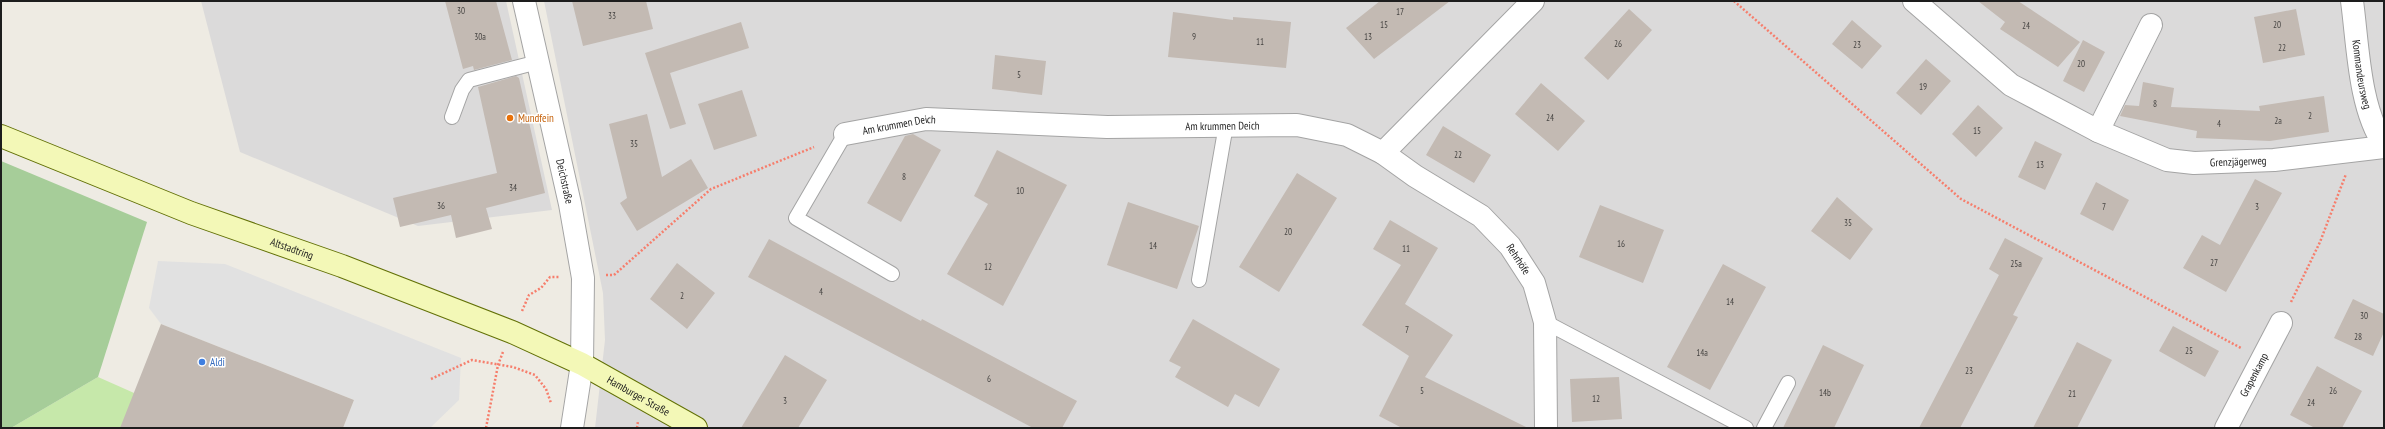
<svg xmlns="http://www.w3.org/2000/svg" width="2385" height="429" font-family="'PT Sans Narrow',sans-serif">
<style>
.residential{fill:#dbdada}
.grass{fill:#c6e8aa}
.forest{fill:#a6cd99}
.parking{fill:#e1e1e1}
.building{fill:#c3bab3}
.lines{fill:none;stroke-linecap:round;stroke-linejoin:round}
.service-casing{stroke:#a4a4a4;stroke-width:16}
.minor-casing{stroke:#a4a4a4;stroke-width:24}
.tertiary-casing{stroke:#a4a4a4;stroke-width:24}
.secondary-casing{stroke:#637107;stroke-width:24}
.path{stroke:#f67e6c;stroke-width:2.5;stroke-dasharray:2 2;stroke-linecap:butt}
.service{stroke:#fff;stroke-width:14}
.minor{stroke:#fff;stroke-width:22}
.tertiary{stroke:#fff;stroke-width:22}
.secondary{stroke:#f3f8b7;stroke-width:22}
.food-dot{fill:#e8710a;stroke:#fff;stroke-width:1.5}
.shop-dot{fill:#3f7fe0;stroke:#fff;stroke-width:1.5}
.labels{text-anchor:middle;stroke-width:3;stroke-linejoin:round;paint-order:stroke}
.number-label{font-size:9px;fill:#464442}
.street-label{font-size:11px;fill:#1d1d1d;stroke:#fff}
.food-label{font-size:11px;fill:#c56008;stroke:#fff;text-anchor:start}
.shop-label{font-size:11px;fill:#366cbe;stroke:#fff;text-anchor:start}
</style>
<rect width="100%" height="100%" fill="#eeebe3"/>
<!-- residential -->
<path class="residential" d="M 201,1 L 506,1 L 552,210 L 418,226 L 240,152 Z
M 544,1 L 2384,1 L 2384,428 L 595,428 L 605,340 L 603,293 Z"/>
<!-- grass -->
<path class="grass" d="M 98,377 L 213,428 L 11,428 Z"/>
<!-- forest -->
<path class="forest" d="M 1,161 L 147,222 L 98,377 L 11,428 L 1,428 Z"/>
<!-- parking -->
<path class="parking" d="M 158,261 L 225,264 L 461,358 L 459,400 L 430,428 L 343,428 L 354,400 L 161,324 L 149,308 Z"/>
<!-- building -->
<path class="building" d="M 445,1 L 496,1 L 512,60 L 474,70 L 473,66 L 463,69 Z
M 572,1 L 646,1 L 653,29 L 583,46 Z
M 1380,1 L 1450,1 L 1374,59 L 1346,28 Z
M 1978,1 L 2018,1 L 2080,42 L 2058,67 L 2000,29 L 2005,22 Z
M 1629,9 L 1652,30 L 1608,80 L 1584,58 Z
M 2296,9 L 2305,55 L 2263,63 L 2254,17 Z
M 1173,12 L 1233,20 L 1233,17 L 1291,22 L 1286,68 L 1168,57 Z
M 1852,20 L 1882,46 L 1862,69 L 1832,44 Z
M 741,22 L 749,48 L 670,73 L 686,124 L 670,129 L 645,53 Z
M 2083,40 L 2105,52 L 2084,92 L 2063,81 Z
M 995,55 L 1046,61 L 1042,95 L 992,89 Z
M 1926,59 L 1951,81 L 1921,115 L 1896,93 Z
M 516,76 L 519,78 L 545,193 L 486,208 L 492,229 L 456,238 L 451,215 L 400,227 L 393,198 L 497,173 L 478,87 Z
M 2143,82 L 2174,88 L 2171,107 L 2260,111 L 2259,106 L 2324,96 L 2329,132 L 2270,141 L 2196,138 L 2197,131 L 2120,116 L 2125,105 L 2139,106 Z
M 1541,83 L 1585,121 L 1558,151 L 1515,114 Z
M 742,90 L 757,136 L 714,150 L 698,104 Z
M 1978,105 L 2003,128 L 1976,157 L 1952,134 Z
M 647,114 L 662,177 L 691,159 L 708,188 L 637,231 L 620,203 L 627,198 L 609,124 Z
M 1443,126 L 1491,155 L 1474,183 L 1426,155 Z
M 913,134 L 941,150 L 901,222 L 867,203 L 905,136 Z
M 2035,141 L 2062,154 L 2045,190 L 2018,177 Z
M 997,150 L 1067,185 L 1003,306 L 947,274 L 988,204 L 974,196 Z
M 1297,173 L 1337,198 L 1279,292 L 1239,267 Z
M 2255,179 L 2282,193 L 2226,292 L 2183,268 L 2202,235 L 2220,245 Z
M 2096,182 L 2129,200 L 2113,231 L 2080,214 Z
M 1837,197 L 1873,229 L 1850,260 L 1811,231 Z
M 1128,202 L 1199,226 L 1177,289 L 1107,265 Z
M 1600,205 L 1664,230 L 1643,283 L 1579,257 Z
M 1390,220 L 1438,248 L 1405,304 L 1453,335 L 1425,377 L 1528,428 L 1402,428 L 1379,416 L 1409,356 L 1362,325 L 1401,265 L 1373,249 Z
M 2005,238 L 2043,258 L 2013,315 L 2018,317 L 1960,428 L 1919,428 L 1999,275 L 1989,269 Z
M 769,239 L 921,321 L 922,319 L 1077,401 L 1062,428 L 1033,428 L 748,277 Z
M 677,263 L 715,293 L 687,329 L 650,299 Z
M 1723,264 L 1766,287 L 1710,390 L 1667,367 Z
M 2353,299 L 2384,314 L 2384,332 L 2373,356 L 2334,338 Z
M 1193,319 L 1280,369 L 1259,407 L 1235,394 L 1228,407 L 1175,377 L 1181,367 L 1169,361 Z
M 161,324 L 354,400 L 343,428 L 120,428 Z
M 2173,326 L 2219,351 L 2205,377 L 2159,351 Z
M 2077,342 L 2112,360 L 2077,428 L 2033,428 Z
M 1823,345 L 1864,365 L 1834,428 L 1783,428 Z
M 785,355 L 827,380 L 798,428 L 741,428 Z
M 2317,366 L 2362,391 L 2342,428 L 2315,428 L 2290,415 Z
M 1619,377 L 1622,419 L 1572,422 L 1570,379 Z"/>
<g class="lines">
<!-- service casing -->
<g class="service-casing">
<path id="service" d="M 452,117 L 462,90 L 469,80 L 538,62
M 845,134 L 796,218 L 892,274
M 1199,280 L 1226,125
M 1545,322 L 1746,428
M 1764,428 L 1788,383"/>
</g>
<!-- minor casing -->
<g class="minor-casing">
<g id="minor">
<path id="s1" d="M 524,1 L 570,204 L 583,278 L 582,364"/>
<path id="s2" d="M 1914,1 L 2011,85 L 2098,131 L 2167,160 L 2194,163 L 2274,160 L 2384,147"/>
<path id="s3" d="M 2352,1 C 2358,45 2359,108 2384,144"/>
<path d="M 2098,131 L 2151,25"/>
<path id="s4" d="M 845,134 L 926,119 L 1107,127 L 1297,125 L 1347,135 L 1383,153 L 1533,1"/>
<path id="s5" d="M 1383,153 L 1415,176 L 1481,216 L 1510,246 L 1534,283 L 1545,322 L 1546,428"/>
<path id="s6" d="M 2226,428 L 2281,323"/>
</g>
</g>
<!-- tertiary casing -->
<g class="tertiary-casing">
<path id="tertiary" d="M 572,428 L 582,364"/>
</g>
<!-- secondary casing -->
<g class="secondary-casing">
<g id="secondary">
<path id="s7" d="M 1,136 L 191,213 L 342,266 L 512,332 L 582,364 L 696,428"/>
</g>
</g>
<!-- path -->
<path class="path" d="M 1734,1 L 1961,199 L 2241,348
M 606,275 L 614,275 L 711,189 L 814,147
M 2291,302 L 2320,242 L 2346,174
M 522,311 L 529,295 L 541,288 L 550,277 L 559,277
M 431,379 L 472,360 L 513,367 L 535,375 L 546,389 L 551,403
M 486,428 L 498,365 L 503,352
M 637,428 L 638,421"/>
<!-- service -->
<use href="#service" class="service"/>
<!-- minor -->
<use href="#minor" class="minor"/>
<!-- tertiary -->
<use href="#tertiary" class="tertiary"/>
<!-- secondary -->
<use href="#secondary" class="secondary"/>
</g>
<!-- markers -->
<circle class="food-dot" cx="510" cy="118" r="4"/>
<circle class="shop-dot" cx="202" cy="362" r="4"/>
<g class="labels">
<!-- number labels -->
<g class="number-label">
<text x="461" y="14">30</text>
<text x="1400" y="15">17</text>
<text x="612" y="19">33</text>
<text x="1384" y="28">15</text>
<text x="2277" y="28">20</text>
<text x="2026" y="29">24</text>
<text x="480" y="40">30a</text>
<text x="1194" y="40">9</text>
<text x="1368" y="40">13</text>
<text x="1260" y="45">11</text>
<text x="1618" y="47">26</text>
<text x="1857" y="48">23</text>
<text x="2282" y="51">22</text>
<text x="2081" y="67">20</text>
<text x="1019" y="78">5</text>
<text x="1923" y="90">19</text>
<text x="2155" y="107">8</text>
<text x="2310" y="119">2</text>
<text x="1550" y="121">24</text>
<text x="2278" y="124">2a</text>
<text x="2219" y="127">4</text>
<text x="1977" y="134">15</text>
<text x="634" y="147">35</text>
<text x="1458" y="158">22</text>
<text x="2040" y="168">13</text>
<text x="904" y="180">8</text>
<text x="513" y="191">34</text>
<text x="1020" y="194">10</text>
<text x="441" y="209">36</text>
<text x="2104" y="210">7</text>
<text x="2257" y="210">3</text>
<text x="1848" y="226">35</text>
<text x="1288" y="235">20</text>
<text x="1621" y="247">16</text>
<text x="1153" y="249">14</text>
<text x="1406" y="252">11</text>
<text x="2214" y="266">27</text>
<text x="2016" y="267">25a</text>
<text x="988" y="270">12</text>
<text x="821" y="295">4</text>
<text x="682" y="299">2</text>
<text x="1730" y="305">14</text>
<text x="2364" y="319">30</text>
<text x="1407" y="333">7</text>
<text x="2358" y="340">28</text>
<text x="2189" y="354">25</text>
<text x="1702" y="356">14a</text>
<text x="1969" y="374">23</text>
<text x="989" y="382">6</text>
<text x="1422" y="394">5</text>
<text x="2333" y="394">26</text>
<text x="1825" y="396">14b</text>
<text x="2072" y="397">21</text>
<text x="1596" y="402">12</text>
<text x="785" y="404">3</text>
<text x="2311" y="406">24</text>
</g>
<!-- street labels -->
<g class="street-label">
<text dy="4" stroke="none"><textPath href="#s3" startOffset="74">Kommandeursweg</textPath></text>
<text dy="4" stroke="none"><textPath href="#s4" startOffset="55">Am krummen Deich</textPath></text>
<text dy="4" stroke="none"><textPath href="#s4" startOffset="379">Am krummen Deich</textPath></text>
<text dy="4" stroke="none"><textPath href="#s2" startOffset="373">Grenzjägerweg</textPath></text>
<text dy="4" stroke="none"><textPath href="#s1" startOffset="185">Deichstraße</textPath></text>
<text dy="4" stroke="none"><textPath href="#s7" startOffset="312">Altstadtring</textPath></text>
<text dy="4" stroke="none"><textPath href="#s5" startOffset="174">Rehrhöfe</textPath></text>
<text dy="4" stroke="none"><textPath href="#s6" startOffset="60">Grapenkamp</textPath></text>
<text dy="4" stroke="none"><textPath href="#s7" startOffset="689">Hamburger Straße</textPath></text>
</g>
<!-- food labels -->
<g class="food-label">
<text x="518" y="122">Mundfein</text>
</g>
<!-- shop labels -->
<g class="shop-label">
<text x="210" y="366">Aldi</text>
</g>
</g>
<!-- border -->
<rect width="2385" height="429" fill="none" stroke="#1d1d1d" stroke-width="4"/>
</svg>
